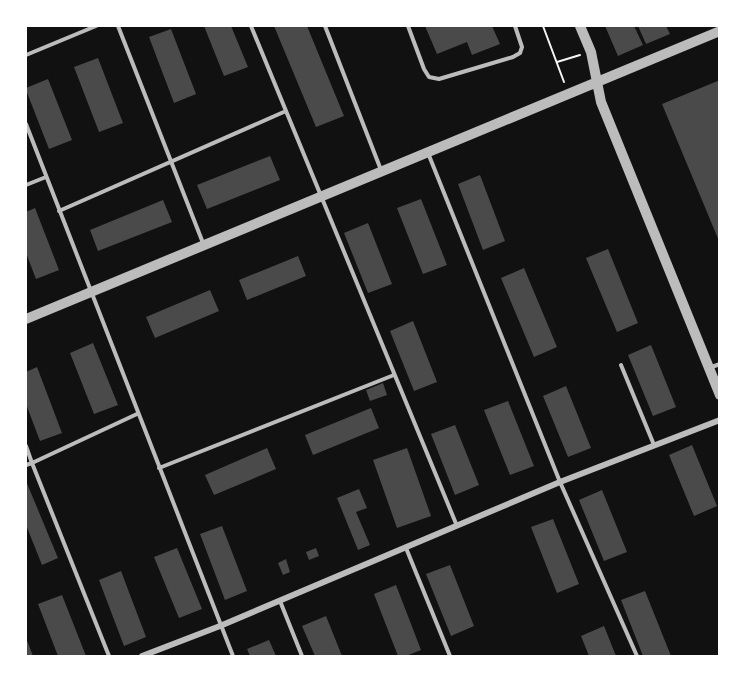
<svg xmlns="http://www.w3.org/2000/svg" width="745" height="682" font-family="'Nunito Sans',sans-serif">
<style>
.building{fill:#4a4a4a}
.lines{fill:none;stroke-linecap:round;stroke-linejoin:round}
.path{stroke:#f5f5f5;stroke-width:2}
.service{stroke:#bcbcbc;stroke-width:4}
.minor{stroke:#bcbcbc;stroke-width:6}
.tertiary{stroke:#bcbcbc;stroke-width:10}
</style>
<rect width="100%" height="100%" fill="#111"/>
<!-- building -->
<path class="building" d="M 204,26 L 231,26 L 248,67 L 224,76 Z
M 274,26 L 307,26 L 344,116 L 316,127 Z
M 425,26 L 492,26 L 500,44 L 472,55 L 467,42 L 437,54 Z
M 605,26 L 634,26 L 643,45 L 618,56 Z
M 638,26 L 666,26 L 670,34 L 646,44 Z
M 171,29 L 196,94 L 174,103 L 149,37 Z
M 98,58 L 123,123 L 99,132 L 74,67 Z
M 48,79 L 72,140 L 49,149 L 26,90 L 26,88 Z
M 720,80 L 719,121 L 719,241 L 662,104 Z
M 270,156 L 280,180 L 207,209 L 197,185 Z
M 480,175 L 505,241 L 483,250 L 458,184 Z
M 421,199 L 447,265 L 423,274 L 397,208 Z
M 163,200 L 172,222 L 98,251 L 90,230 Z
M 35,208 L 59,270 L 36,279 L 26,253 L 26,212 Z
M 368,223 L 392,284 L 368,293 L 344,233 Z
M 608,249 L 638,323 L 617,332 L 586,258 Z
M 298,256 L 306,276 L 247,300 L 239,280 Z
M 524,268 L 557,347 L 534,357 L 501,278 Z
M 210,290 L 219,311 L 155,338 L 146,317 Z
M 413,321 L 437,382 L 414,391 L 390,331 Z
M 93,343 L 118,405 L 94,414 L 70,353 Z
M 651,345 L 676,407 L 653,416 L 628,355 Z
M 37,367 L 62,433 L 40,441 L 26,404 L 26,372 Z
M 383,383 L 387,395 L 370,401 L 366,390 Z
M 566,386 L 591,448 L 568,457 L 543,396 Z
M 508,401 L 534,466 L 510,475 L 484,410 Z
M 371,408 L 379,428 L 313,455 L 305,435 Z
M 455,425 L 479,485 L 455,495 L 431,434 Z
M 692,445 L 717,506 L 694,516 L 669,455 Z
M 267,448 L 276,469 L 214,495 L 205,475 Z
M 407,448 L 431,516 L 397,528 L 373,460 Z
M 26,481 L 58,558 L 42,565 L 26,525 Z
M 359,489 L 367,508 L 356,512 L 370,545 L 358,550 L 337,498 Z
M 602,490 L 627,552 L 604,561 L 579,500 Z
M 553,519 L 579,584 L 557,593 L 531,527 Z
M 222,526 L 247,591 L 225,600 L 200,534 Z
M 177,548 L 202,609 L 179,618 L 154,557 Z
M 316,548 L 319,556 L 309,560 L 306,552 Z
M 286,559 L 290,572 L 283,575 L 278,563 Z
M 450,565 L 474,626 L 451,636 L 426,574 Z
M 121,571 L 146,637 L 124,646 L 99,580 Z
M 396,585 L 421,650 L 406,656 L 398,656 L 374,594 Z
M 645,591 L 671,656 L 643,656 L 621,600 Z
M 62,595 L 86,656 L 58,656 L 38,604 Z
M 326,616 L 342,656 L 315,656 L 302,626 Z
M 604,626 L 616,656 L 589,656 L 581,636 Z
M 26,638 L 33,656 L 26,656 Z
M 269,640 L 276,656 L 250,656 L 247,649 Z"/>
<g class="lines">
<!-- path -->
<path class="path" d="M 543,26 L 564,82
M 557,62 L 580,55"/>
<!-- service -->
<path class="service" d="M 118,26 L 203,243
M 251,26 L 457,526
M 325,26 L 381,170
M 408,26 L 424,69 L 429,77 L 439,79 L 513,57 L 520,53 L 522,47 L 515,26
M 26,55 L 96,26
M 26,124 L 233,656
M 428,153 L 560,482 L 637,656
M 26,185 L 46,177
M 59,211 L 286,111
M 621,365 L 654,445
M 709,368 L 720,364
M 26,446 L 32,463 L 137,414
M 26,465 L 32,463 L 109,656
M 159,468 L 394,375
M 406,548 L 450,656
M 280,601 L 302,656"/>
<!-- minor -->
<path class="minor" d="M 142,656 L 220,626 L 560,482 L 720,420"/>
<!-- tertiary -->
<path class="tertiary" d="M 580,26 L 591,52 L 601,102 L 720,395
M 26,319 L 720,31"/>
</g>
<!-- border -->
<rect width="745" height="682" fill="none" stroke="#ffffff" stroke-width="54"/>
</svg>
